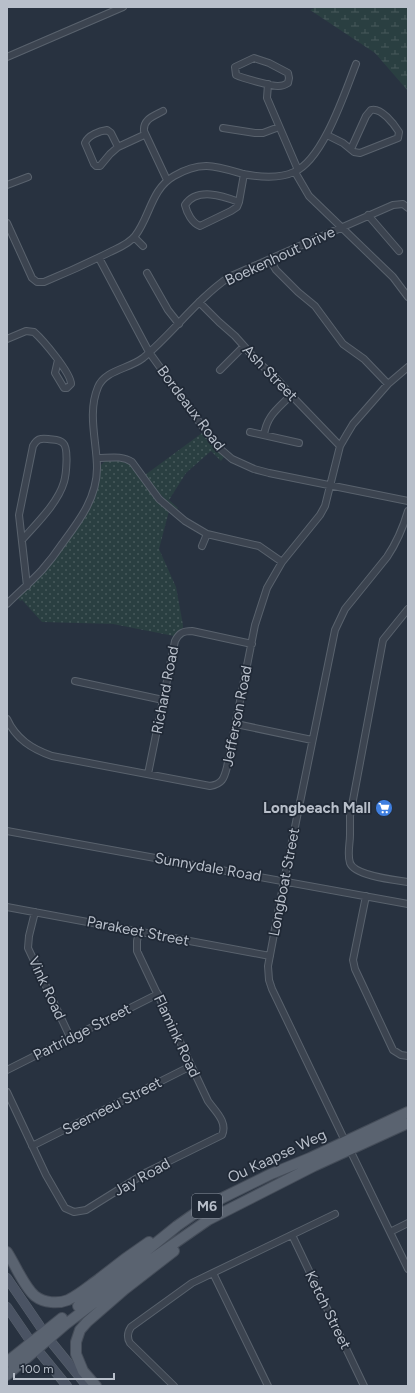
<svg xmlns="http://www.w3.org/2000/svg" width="415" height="1393" font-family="Figtree,sans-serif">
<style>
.wetland{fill:url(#wetland-marsh)}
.park{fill:url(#park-dots)}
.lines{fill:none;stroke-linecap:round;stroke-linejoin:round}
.minor-casing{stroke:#59626d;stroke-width:8}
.secondary-casing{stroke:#59626d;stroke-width:10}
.primary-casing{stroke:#454d59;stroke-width:12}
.minor{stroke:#3c4450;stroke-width:6}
.secondary{stroke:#4a5363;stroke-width:9}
.primary{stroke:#5a6370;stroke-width:10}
.labels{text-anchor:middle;stroke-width:3.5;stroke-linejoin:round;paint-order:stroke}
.shield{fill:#202936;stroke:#8a929e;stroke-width:1}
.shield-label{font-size:14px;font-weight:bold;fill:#b8bfca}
.street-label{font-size:15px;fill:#b8bfca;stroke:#202936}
.poi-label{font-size:15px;font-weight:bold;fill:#b8bfca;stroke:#202936;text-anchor:end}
</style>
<defs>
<pattern id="wetland-marsh" width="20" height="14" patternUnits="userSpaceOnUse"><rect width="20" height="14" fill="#2a3f41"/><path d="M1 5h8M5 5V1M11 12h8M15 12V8" fill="none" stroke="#47595b"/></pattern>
<pattern id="park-dots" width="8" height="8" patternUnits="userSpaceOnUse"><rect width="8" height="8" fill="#2a3f41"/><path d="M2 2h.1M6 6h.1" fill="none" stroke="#47595b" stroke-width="1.8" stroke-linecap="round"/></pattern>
</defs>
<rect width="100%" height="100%" fill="#283240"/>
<!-- wetland -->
<path class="wetland" d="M 316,7 L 408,7 L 408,91 L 375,53 L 310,10 Z"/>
<!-- park -->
<path class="park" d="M 202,433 L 212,445 L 224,457 L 221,461 L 211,451 L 186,473 L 169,500 L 178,508 L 176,510 L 158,492 L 145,475 Z
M 105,461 L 119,461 L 128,463 L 169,511 L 159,549 L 176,587 L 183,625 L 183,628 L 178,631 L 174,636 L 113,624 L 42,622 L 22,600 L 20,601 L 18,598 L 46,570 L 84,518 L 95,498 L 101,465 Z"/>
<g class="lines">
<!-- minor casing -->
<g class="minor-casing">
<path id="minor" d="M 7,57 L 123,7
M 254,58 L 269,63 L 288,73 L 289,78 L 288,83 C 285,85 282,86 278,86 C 271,86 242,78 236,75 L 235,67 Z
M 268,84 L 267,98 L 298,170
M 163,111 C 154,116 143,119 144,131 L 167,180
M 223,128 L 255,133 L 263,133 L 279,127
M 327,135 L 343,143 L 354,152 L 360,153 L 398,138 L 399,132 C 394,124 381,107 371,110 L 366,116 L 351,149
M 118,147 L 111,133 L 107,130 C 100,131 88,135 85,143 L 94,164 L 96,166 L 100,166 L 110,154 L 118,147 L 144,135
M 295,172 L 309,196 L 393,277 L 408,297
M 7,185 L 28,177
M 239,202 C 223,196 197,187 185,205 C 187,213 192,223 200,226 L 231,211 L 237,207 L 239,202 L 244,174
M 368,215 L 399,251
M 7,223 L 32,278 L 37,282 L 44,282 C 66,273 88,263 110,252 C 118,248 129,244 135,236 C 150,217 151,189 174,176 C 201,160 216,166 243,174 C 259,177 279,179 294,172 C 323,160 345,92 356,64
M 134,237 L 143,246
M 99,258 L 149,352 L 205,430 L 218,447 L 232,459 L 254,469 L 269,473 L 408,501
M 270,260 L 276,270 L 298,292 L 315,306 L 343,344 L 364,359 L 388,384
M 147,273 L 168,310 L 179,324
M 199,302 L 219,322 L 235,336 L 259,363 L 274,376 L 291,395 L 340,446
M 7,339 L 26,331 L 34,332 C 43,340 71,373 71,384 L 67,388 L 64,388 L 55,373 L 58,360
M 220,370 L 244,346
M 250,432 L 299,443
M 264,435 C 267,415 278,409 291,395
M 97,458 C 109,458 122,455 132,462 L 159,499 L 185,521 L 207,534 L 259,546 L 282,562
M 22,540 C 36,524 58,503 64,482 C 66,475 69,448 63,443 C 59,439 53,440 48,439 C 40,438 37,439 33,446 L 19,515 L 27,586
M 202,546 L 207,534
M 7,604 C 18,593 31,582 42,570 C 49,562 56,553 62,544 C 79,521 97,498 97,468 C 97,442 87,413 98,387 C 105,370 129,369 143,358 C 173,333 196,300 229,277 L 393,205 L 403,204 L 408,208
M 408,609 L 383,640 L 350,816 C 350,823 350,829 350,835 C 350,844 347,854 350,863 C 355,876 395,880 408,882
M 75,681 L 163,700
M 7,719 C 16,739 32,749 52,756 L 210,786 C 222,784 224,779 227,767 L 255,625 L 267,588 L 282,562 L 320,515 L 325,506 L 340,446 L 347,434 L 353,424 L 388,384 L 408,367
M 236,724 L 312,740
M 148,774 L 175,641 C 179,633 183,631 192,631 L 252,644
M 7,831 L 408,904
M 366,896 L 353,960 L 355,969 L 393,1050 L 401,1055 L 408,1056
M 7,907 L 270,956
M 35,912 L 29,936 L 28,948 L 71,1039
M 7,1070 L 158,994
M 7,1092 L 46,1175 L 65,1208 L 74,1212 L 86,1210 L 147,1172 L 222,1135 C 228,1122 215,1111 208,1101 L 137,951 L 137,941 L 139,931
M 345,1141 L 272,989 L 269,980 L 268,966 L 284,881 L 335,630 L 345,609 L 387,557 C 397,542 403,528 408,511
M 32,1146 L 191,1066
M 350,1150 L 408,1269
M 390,1232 L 408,1223
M 292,1235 L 364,1386
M 213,1273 L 268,1386
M 174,1386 L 130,1343 C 127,1338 127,1333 131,1327 L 192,1283 L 335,1214"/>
</g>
<!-- secondary casing -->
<g class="secondary-casing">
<path id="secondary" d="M 7,1278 L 48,1338 L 87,1386
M 7,1307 L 31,1342 L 67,1386"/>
</g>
<!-- primary casing -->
<g class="primary-casing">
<path id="primary" d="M 7,1252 C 15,1264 24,1287 35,1296 C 44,1303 58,1304 68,1300 C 79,1295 89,1286 99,1279 C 115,1266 131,1254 149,1242
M 78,1306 L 177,1226 L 204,1207 L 271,1174 L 310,1158 L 408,1112
M 7,1362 L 62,1318
M 7,1375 L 66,1324 L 146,1263 L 208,1220 L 314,1166 L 408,1123
M 96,1386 L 83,1371 L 76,1354 L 76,1342 L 80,1330 L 87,1322 L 125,1289 L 174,1251"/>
</g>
<!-- minor -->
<use href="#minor" class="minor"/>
<!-- secondary -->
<use href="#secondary" class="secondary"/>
<!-- primary -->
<use href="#primary" class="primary"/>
</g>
<!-- icons -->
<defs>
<g id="supermarket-disc" transform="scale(0.9)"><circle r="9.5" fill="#3f7fe0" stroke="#202936"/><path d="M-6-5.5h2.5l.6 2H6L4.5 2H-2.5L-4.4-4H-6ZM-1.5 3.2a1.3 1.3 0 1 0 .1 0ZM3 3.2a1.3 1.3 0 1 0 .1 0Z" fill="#fff"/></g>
</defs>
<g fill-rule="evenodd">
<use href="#supermarket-disc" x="384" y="808"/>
</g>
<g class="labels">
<!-- shield labels -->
<rect class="shield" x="192" y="1194" width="30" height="24" rx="3"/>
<g class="shield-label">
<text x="207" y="1211">M6</text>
</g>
<!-- street labels -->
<g class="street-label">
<text transform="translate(280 256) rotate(-25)" y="5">Boekenhout Drive</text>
<text transform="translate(270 373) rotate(46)" y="5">Ash Street</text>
<text transform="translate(191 408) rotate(53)" y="5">Bordeaux Road</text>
<text transform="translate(165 690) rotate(-79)" y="5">Richard Road</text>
<text transform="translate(237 716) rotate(-79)" y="5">Jefferson Road</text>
<text transform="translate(208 867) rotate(10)" y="5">Sunnydale Road</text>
<text transform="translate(284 882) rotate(-79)" y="5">Longboat Street</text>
<text transform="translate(138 931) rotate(11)" y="5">Parakeet Street</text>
<text transform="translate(47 988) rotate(65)" y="5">Vink Road</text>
<text transform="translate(82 1032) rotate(-27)" y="5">Partridge Street</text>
<text transform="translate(177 1036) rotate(65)" y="5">Flamink Road</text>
<text transform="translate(112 1106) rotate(-27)" y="5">Seemeeu Street</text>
<text transform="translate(277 1156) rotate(-25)" y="5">Ou Kaapse Weg</text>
<text transform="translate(142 1177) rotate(-29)" y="5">Jay Road</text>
<text transform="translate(328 1310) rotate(64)" y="5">Ketch Street</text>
</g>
<!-- poi labels -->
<g class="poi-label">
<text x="371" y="813">Longbeach Mall</text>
</g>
</g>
<!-- border -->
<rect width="415" height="1393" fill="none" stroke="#b8bfca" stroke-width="16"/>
<!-- scale -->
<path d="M14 1373v6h100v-6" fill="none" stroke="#b8bfca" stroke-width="2"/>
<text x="20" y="1373" font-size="12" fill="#b8bfca" stroke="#202936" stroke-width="3" paint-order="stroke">100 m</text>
</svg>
